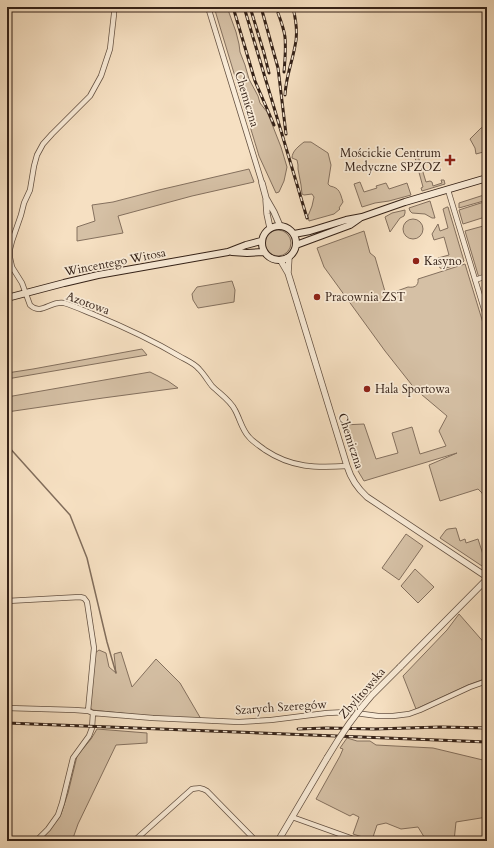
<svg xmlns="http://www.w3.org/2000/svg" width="494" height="848" font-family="Cardo,serif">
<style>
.green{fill:#d5c0a5;stroke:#84705e}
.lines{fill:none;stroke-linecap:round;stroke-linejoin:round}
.stream{stroke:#816d5b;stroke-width:1.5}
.minor-casing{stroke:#645142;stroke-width:6}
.tertiary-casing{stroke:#645142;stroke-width:7}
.secondary-casing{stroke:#342117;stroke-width:8}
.minor{stroke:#f9ebd7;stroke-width:4.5}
.tertiary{stroke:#f9ebd7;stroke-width:5.5}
.secondary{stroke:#f9ebd7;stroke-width:6}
.rail-casing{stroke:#342117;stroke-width:3}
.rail{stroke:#f9ebd7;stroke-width:1.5;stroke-dasharray:4.5;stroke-linecap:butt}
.tertiary-bridge-casing{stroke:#645142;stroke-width:7;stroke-linecap:butt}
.tertiary-bridge{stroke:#f9ebd7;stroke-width:5.5}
.poi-dot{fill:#8f2418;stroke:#f9ebd7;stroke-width:1.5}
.labels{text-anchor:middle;stroke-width:3.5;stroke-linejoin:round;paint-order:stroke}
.street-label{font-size:12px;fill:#342117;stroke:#f9ebd7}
.poi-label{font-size:12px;fill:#342117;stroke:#f9ebd7;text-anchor:start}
</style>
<rect width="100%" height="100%" fill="#f6e0c2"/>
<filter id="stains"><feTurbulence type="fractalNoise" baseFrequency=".005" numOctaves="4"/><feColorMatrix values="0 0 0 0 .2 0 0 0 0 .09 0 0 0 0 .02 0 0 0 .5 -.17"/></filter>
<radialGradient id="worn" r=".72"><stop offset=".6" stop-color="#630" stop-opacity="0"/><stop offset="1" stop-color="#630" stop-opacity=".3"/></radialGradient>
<!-- green -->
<path class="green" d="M 214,7 L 227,7 L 236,32 L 239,44 L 240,52 L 245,65 L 249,79 L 258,96 L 260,103 L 267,112 L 270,119 L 281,147 L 287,167 L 284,181 L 279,192 L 276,193 L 259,156 Z
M 487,126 L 487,151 L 476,154 L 475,148 L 470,139 L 481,128 Z
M 304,142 L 311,142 L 328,153 L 331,165 L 328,184 L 330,186 C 340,188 340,193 343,202 L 339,208 L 340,209 L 334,214 L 309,221 L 308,216 L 312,206 L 314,197 L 312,194 L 304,195 L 302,194 L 301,185 L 298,169 L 298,165 L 297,160 L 292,158 C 292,151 299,146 304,142 Z
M 422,152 L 422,154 L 418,156 L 426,182 L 430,181 L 432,182 L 433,186 L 442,183 L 441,180 L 444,180 L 445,184 L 422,191 L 421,188 L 423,187 L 414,154 Z
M 249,169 L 254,182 L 192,196 L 118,216 L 123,233 L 77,241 L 77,227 L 95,221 L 92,205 L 113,202 L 159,190 Z
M 360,182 L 364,192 L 377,188 L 376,186 L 386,183 L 389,189 L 407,183 L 411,195 L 389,201 L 375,203 L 362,207 L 354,184 Z
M 487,194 L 487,200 L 459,208 L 459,203 Z
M 430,201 L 435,218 L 432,218 L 425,214 L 412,213 L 410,211 L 409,208 Z
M 487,201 L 487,212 L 484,213 L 485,217 L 463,224 L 459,210 Z
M 447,207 L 448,207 L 464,261 L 462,263 L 443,269 L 440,268 L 437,260 L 438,258 L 449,255 L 444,237 L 434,240 L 432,234 L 438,224 L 440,231 L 448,228 L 443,209 Z
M 405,210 L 405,213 L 404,216 L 400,218 L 390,232 L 385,217 L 392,213 Z
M403 229a10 10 0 1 1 20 0a10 10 0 1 1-20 0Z
M 487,225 L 487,275 L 479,278 L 465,231 Z
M265 243a13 13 0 1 1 26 0a13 13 0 1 1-26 0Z
M 364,231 L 370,253 L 375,257 L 386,295 L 408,287 C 414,288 419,286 418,279 L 465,264 L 487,336 L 487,507 L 482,493 L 478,489 L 440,501 L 429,465 L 457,453 L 364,481 L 355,466 L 343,425 L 364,424 L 376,459 L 398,453 L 392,433 L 412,427 L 420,454 L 446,446 L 439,431 L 447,416 L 415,389 L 385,351 L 324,267 L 317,248 Z
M 232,281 L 235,290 L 234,302 L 198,308 L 193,300 L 192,294 L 197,287 Z
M 142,349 L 147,355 L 7,379 L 7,373 L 33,369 Z
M 150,372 L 168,381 L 178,388 L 103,398 L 7,412 L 7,397 Z
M 456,528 L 460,541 L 465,539 L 466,543 L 478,539 L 487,567 L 482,566 L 440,538 L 446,530 L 448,529 Z
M 406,534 L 423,546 L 399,580 L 382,568 Z
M 415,569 L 434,587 L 418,603 L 401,586 Z
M 459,614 L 487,646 L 487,678 L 468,685 L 416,709 L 403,676 L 447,630 Z
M 99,650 L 106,653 L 109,667 L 116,673 L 114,654 L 121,652 L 132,687 L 156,659 L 180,683 L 201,719 L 149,716 L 92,710 L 89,705 L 95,653 Z
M 97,729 L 147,733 L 147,743 L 116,745 L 78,824 L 72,841 L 39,841 L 46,834 L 58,819 L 61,814 L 68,793 L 77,756 L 91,739 Z
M 347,738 L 357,741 L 370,741 L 376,745 L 433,748 L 487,761 L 487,817 L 456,822 L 454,841 L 427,841 L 426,840 L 418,827 L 401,829 L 386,823 L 377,825 L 372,840 L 353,834 L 359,817 L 353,814 L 350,816 L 316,799 L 340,756 L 343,749 L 340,748 Z"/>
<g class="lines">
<!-- stream -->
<path class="stream" d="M 7,445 L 70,515 L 87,558 L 107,642 L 116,673"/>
<!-- minor casing -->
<g class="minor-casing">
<path id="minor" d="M 114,7 L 114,14 L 110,49 L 101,76 L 90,96 L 52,134 L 43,144 L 37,155 L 34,166 L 30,190 L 24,203 L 21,215 L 12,241 L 10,249 L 10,258 L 12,267 L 22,283 L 30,305 C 41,316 51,300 64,303 C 74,306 85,311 95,315 C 124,327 152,340 179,356 C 186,360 194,363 199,369 C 204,374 208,381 212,386 C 220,394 230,400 235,410 C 240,419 242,430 249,437 C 253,442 260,446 265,450 C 292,468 316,468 347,466
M 208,7 L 262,183
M 448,190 L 487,319
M 475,280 L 487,276
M 7,601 L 80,597 L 84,598 L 87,602 L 94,648 L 88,711
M 7,708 L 75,710 L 88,711 L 93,713 L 153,718 L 239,722 L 271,720 L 327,713 L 348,712 L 378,716 L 393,716 L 409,714 L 420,710 L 470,687 L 487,681
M 292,817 L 359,841
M 36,841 L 48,829 L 58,815 L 62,803 L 73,758 L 89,736 L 92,728 L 93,713
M 134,841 L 192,789 C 198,788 201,787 207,791 L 256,841"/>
</g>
<!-- tertiary casing -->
<g class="tertiary-casing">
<path id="tertiary" d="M 262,183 L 266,198 L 274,212 L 280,226
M 266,200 L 267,214 L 270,228
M 281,261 L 288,273 L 347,466 C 351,479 357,488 367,497 L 487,577
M 288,273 L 289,257
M 400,667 L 487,579
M 278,841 L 327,758"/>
</g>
<!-- secondary casing -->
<g class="secondary-casing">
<path id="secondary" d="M262 243a17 17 0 1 1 34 0a17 17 0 1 1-34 0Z
M 294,234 L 310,231 L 346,220 L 362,217 L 405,202 L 487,178
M 296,245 L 350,225 L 360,218
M 232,252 L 247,253 L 263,252
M 7,298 L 64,283 L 98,275 L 228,252 L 246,245 L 261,241"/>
</g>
<!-- minor -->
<use href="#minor" class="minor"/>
<!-- tertiary -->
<use href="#tertiary" class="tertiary"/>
<!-- secondary -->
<use href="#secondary" class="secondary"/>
<!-- rail casing -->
<g class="rail-casing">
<path id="rail" d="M 233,7 L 255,81 L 274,125
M 244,7 L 307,218
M 250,7 L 264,53 L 269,73
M 261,7 L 278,68 L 286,134
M 278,13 C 281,21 284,29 285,37 C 286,49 285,61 284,72
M 285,95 C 286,76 292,63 295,46 C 298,34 296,20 293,8
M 7,723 L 487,742
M 298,729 L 327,728 L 375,729 L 441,727 L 487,728"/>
</g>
<!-- rail -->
<use href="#rail" class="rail"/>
<!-- tertiary-bridge casing -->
<g class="tertiary-bridge-casing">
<path id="tertiary-bridge" d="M 327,758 C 340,736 355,714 372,695 C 381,686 391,676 400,667"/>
</g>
<!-- tertiary-bridge -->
<use href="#tertiary-bridge" class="tertiary-bridge"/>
</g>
<!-- markers -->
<g class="poi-dot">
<path d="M448 154h4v4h4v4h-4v4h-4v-4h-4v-4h4z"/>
<circle cx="416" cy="261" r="4"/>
<circle cx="317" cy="297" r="4"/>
<circle cx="367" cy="389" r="4"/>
</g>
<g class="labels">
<!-- street labels -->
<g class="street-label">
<text transform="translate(247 99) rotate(73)" y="4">Chemiczna</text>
<text transform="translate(115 262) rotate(-11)" y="4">Wincentego Witosa</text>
<text transform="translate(88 303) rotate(20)" y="4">Azotowa</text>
<text transform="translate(351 441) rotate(72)" y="4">Chemiczna</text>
<text transform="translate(362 693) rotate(-49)" y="4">Zbylitowska</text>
<text transform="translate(281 707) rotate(-4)" y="4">Szarych Szeregów</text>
</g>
<!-- poi labels -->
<g class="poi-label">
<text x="441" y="157" text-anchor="end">Mościckie Centrum<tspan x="441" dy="14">Medyczne SPZOZ</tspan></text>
<text x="424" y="265">Kasyno</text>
<text x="325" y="301">Pracownia ZST</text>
<text x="375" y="393">Hala Sportowa</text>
</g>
</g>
<!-- margin -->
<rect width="494" height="848" fill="none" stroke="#f6e0c2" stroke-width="24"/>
<rect x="8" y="8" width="478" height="832" fill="none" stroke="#342117" stroke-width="2"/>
<rect x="12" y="12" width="470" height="824" fill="none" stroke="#342117"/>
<rect width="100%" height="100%" filter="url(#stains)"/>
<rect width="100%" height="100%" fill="url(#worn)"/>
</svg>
